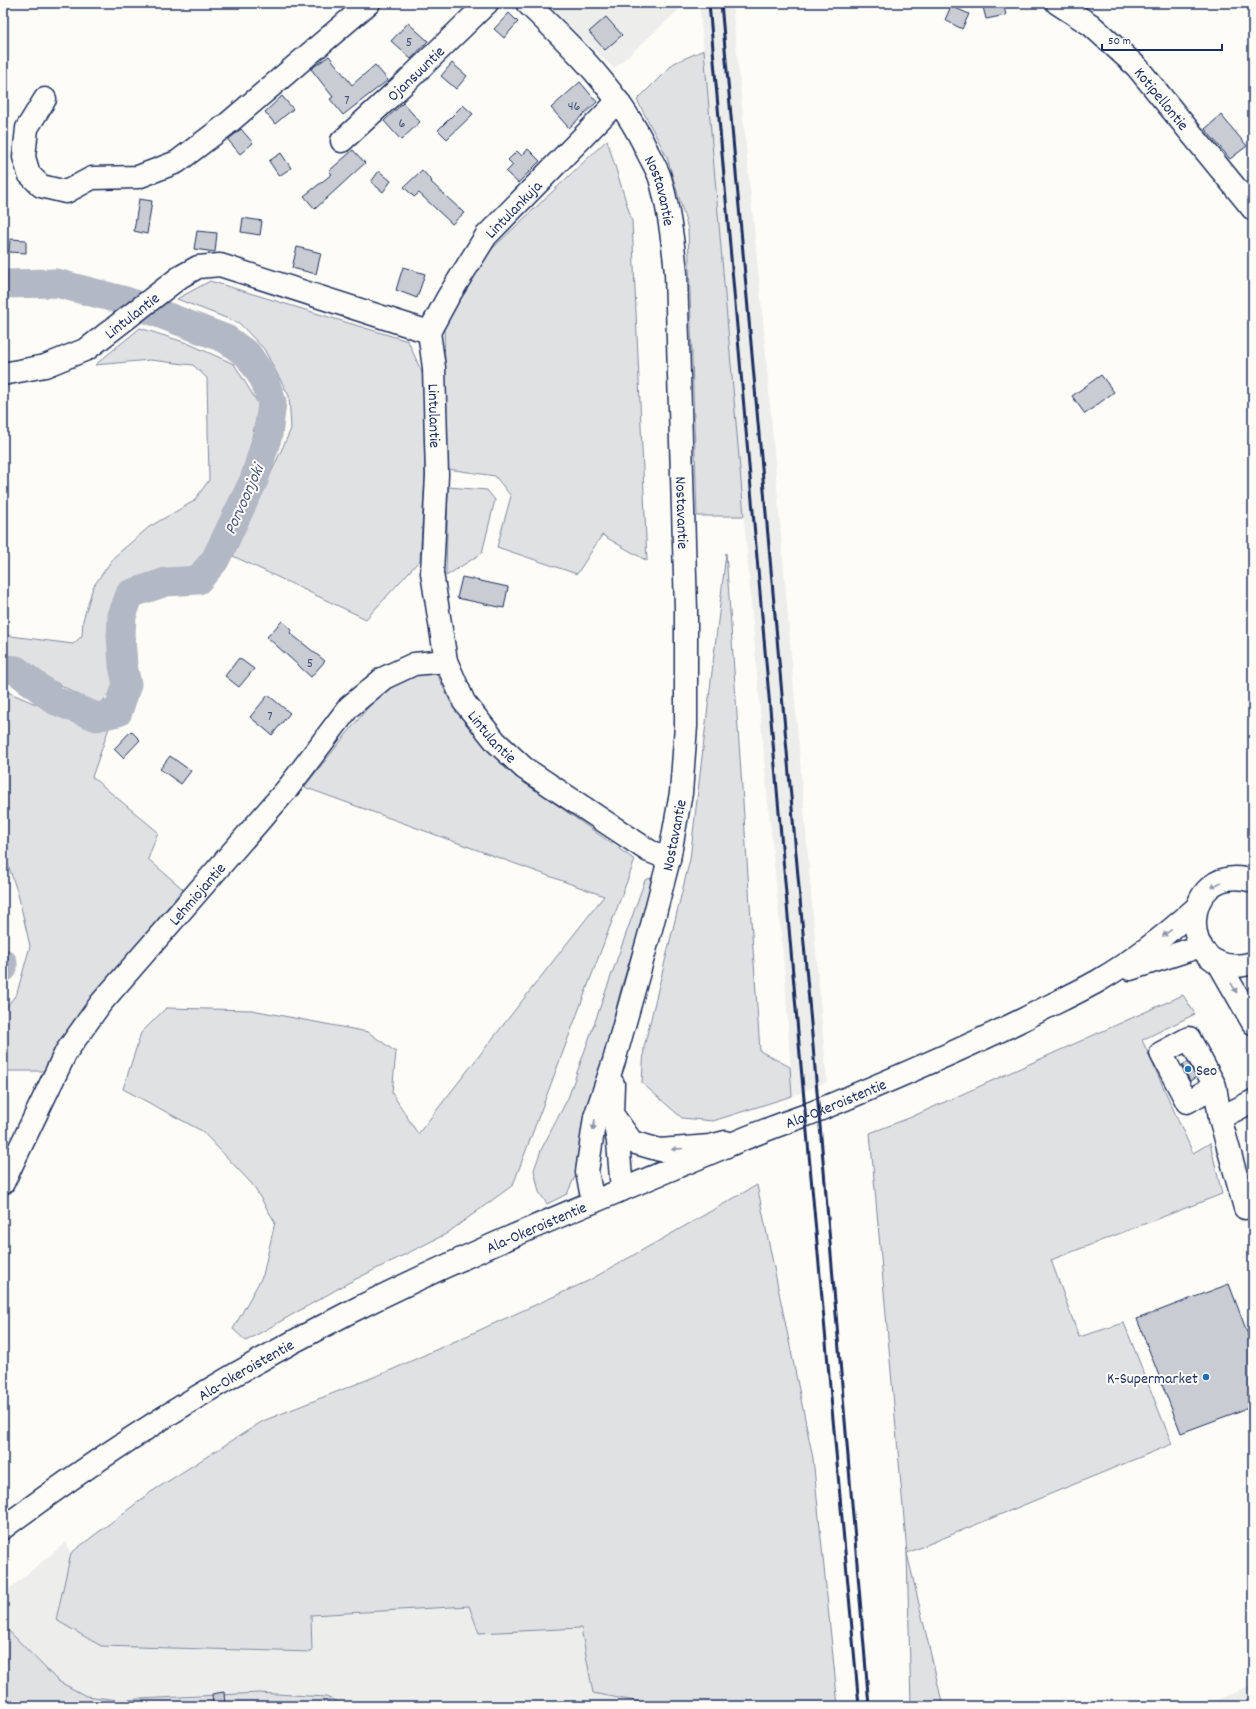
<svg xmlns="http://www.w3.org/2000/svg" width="1256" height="1709" font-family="Dekko,sans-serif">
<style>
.built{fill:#edeeec}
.green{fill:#e0e1e3;stroke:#7e88a0}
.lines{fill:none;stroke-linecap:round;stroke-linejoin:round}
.river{stroke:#b3b8c5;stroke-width:29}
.building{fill:#c9ccd3;stroke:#1b2f5e}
.minor-casing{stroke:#1b2f5e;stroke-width:25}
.major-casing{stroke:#1b2f5e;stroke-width:25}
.minor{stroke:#fdfcf7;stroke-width:22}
.major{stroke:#fdfcf7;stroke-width:22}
.rail{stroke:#1b2f5e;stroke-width:3}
.oneway{fill:#8c96aa}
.poi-dot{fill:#1f6fb2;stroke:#fdfcf7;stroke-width:1.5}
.labels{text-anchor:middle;stroke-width:4;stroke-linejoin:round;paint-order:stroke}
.number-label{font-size:14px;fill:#46567b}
.street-label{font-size:16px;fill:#1b2f5e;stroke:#fdfcf7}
.poi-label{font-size:16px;fill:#1b2f5e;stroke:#fdfcf7;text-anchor:start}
.water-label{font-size:17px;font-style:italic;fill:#49587d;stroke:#fdfcf7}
</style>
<rect width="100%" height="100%" fill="#fdfcf7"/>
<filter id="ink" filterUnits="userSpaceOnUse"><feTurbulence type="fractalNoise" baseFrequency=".025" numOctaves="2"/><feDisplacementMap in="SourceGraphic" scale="8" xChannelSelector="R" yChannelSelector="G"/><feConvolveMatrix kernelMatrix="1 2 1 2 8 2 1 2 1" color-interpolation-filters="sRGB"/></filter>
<g filter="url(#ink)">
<!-- built -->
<path class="built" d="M 546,3 L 682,3 L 682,7 L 614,69 Z
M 699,3 L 732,3 L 763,320 L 827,1082 L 792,1096 L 785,976 L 766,781 L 709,102 Z
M 66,1542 L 71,1553 L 56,1620 L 312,1652 L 311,1615 L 469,1606 L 479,1633 L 581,1627 L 593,1693 L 660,1706 L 347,1706 L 326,1697 L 259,1693 L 90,1700 L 58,1681 L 3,1629 L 3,1594 Z
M 1253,1684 L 1253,1706 L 1203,1706 Z"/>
<!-- green -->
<path class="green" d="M 704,50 L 744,516 L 697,516 L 688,229 L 667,157 L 637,100 L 674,63 Z
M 607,140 L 632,221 L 647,561 L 602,535 L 577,574 L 497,547 L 511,496 L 495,476 L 448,469 L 444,328 L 478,262 Z
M 210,281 L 408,341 L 423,375 L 425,477 L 420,560 L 366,619 L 233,556 L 291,429 L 289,396 L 264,349 L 239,323 L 177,299 Z
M 140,328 L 187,343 L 234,364 L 259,405 L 244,476 L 202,556 L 191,568 L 170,568 L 123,586 L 109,615 L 118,682 L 99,706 L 24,665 L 3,664 L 3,635 L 73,644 L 82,636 L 83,620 L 93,587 L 114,557 L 149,527 L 194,501 L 209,480 L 207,378 L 193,365 L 150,360 L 95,365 Z
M 448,487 L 487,490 L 495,500 L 482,553 L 446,576 Z
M 726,553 L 760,1051 L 790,1067 L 792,1096 L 713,1121 L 682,1118 L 642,1083 L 644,1047 L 690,859 Z
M 435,670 L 450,701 L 506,769 L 635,860 L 513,1185 L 446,1234 L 348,1283 L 246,1341 L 233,1329 L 263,1275 L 275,1222 L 252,1184 L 202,1131 L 123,1089 L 141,1033 L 166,1008 L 252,1010 L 368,1032 L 396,1052 L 392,1093 L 418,1134 L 604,896 L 304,787 L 386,685 Z
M 3,690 L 80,723 L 109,728 L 92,777 L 158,832 L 148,859 L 183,889 L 74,1020 L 48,1071 L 3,1071 L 3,1012 L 17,993 L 30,946 L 18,894 L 3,850 Z
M 651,878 L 651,891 L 622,985 L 590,1112 L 578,1170 L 567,1194 L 547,1204 L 539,1192 L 534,1170 L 541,1150 L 568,1098 L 645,880 Z
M 1183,995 L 1195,1014 L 1142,1040 L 1193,1153 L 1210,1143 L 1222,1194 L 1051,1260 L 1079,1337 L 1124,1323 L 1172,1444 L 907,1553 L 943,1706 L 911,1706 L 907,1553 L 870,1133 L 909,1118 Z
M 757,1185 L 813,1458 L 838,1706 L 660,1706 L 593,1693 L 581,1628 L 479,1633 L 469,1606 L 311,1615 L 312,1652 L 101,1646 L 56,1620 L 71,1553 L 151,1492 L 263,1421 L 389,1371 L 588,1281 Z
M 3,1625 L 58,1681 L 86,1696 L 118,1700 L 259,1693 L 326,1697 L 347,1706 L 3,1706 Z"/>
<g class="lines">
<!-- river -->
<path class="river" d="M 3,284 L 56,283 L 126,301 L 226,339 L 248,355 L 264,379 L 272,402 L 268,435 L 254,480 L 215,560 L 198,580 L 166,582 L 130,594 L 122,616 L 121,636 L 123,666 L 127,684 L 118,712 L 97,717 L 56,701 L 16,670 L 3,669
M 3,963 L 3,968"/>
</g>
<!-- building -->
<path class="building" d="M 989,3 L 1003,3 L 1006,15 L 986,19 L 983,7 L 989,5 Z
M 951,6 L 969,14 L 962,29 L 945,20 Z
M 509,13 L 518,22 L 504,38 L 494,29 Z
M 606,17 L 622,35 L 605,50 L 589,32 Z
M 408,23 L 428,41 L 411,59 L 391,41 Z
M 329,56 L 352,85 L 375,65 L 388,80 L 343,115 L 330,99 L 333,97 L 311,69 Z
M 452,63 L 467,76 L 456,89 L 441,76 Z
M 580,82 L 597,102 L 569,128 L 551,108 Z
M 282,96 L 293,109 L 275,124 L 265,112 Z
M 403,103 L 420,122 L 401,140 L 384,121 Z
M 463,105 L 473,114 L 447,139 L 438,130 Z
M 1221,115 L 1247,146 L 1230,159 L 1205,129 Z
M 241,129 L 253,143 L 240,154 L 228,140 Z
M 528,149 L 540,161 L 518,183 L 506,172 L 513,165 L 508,160 L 517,151 L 522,156 Z
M 353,150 L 365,163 L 315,209 L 304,196 L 332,174 L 329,171 Z
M 281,153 L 291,168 L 279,176 L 269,161 Z
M 422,170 L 432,181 L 431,182 L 464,213 L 452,224 L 419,193 L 414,197 L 404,187 Z
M 379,171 L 391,181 L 383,192 L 371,182 Z
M 139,199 L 152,201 L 147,234 L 134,231 Z
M 243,218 L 262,221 L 260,235 L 241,232 Z
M 197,231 L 217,233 L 215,252 L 194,249 Z
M 10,239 L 26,240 L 26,253 L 9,252 Z
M 297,247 L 321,253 L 316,274 L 292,268 Z
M 403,267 L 425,274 L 417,298 L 396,290 Z
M 1101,375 L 1114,392 L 1085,414 L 1072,396 Z
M 462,577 L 508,587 L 504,608 L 457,598 Z
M 282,621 L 292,630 L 290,633 L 325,661 L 311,677 L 267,637 Z
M 239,658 L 254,669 L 239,687 L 225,676 Z
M 268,695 L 290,713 L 272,735 L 250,717 Z
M 131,731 L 140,740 L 123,758 L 114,749 Z
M 170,756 L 191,771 L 181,784 L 160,769 Z
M 1188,1062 L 1196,1077 L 1190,1081 L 1182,1065 Z
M 1229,1284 L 1253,1348 L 1253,1406 L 1181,1433 L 1137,1319 Z
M 224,1692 L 225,1706 L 213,1706 L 212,1694 Z"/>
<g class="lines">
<!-- minor casing -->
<g class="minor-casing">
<g id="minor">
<path id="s1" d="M 527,3 C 574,48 621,93 648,153 C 652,161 657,169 660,178 C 669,209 673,241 676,273 L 686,610 L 686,726 L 681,793 L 669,859 L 651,929 L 614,1061 L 595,1117 L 587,1172 L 593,1202"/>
<path id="s2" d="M 1057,3 L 1091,25 L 1137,67 L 1253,209"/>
<path d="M 45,99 L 27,128 L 24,157 L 29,174 L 41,186 L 66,192 L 92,178 L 138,177 L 177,162 L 226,125 L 369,3"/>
<path id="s3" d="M 342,141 L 407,81 L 487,3"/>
<path id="s4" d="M 429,332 L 448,297 L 486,236 L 618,101"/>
<path id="s5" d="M 3,374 L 45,366 L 87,349 L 180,277 L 198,267 L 220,265 L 429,332 L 434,368 L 437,475 L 432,573 L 446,661 L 464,702 L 496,742 L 524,768 L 649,851 L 669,859"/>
<path d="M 1218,962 L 1253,1023"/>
<path d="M 613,1084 L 612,1114 L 632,1142 L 660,1150 L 710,1146 L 726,1142"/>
<path d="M 1215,1086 L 1187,1102 L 1161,1053 L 1189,1038 L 1215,1086 L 1220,1118 L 1245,1208"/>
<path d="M 1220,1118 L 1253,1101"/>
<path d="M 614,1120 L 618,1142 L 622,1190"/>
<path id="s6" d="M 3,1183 L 66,1052 L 101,1003 L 288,788 L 349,707 L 384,678 L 414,664 L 446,661"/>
</g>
</g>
<!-- major casing -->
<g class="major-casing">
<g id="major">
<path d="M 1253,881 C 1177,858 1174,986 1253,963"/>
<path d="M 1130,969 L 1201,946"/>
<path id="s7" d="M 3,1528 C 111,1447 228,1374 348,1313 C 471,1251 600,1199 727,1146 C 754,1134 781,1124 809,1114 C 882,1084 955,1053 1026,1018 C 1050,1005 1075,994 1098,981 C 1134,960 1166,935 1196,908"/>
</g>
</g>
<!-- minor -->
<use href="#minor" class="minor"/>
<!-- major -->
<use href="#major" class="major"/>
<!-- rail -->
<path class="rail" d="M 709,3 L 800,1055 L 859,1706
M 721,3 L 824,1171 L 869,1706"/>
</g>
<!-- one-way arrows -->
<defs><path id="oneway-solid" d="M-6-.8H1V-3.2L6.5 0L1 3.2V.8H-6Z"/></defs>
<g class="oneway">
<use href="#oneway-solid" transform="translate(1216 885) rotate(150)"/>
<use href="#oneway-solid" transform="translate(1167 933) rotate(144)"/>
<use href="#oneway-solid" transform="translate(1234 988) rotate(60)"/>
<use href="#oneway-solid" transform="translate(594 1125) rotate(99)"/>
<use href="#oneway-solid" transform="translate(677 1149) rotate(175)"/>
</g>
</g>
<!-- markers -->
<g class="poi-dot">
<circle cx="1188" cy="1069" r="4"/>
<circle cx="1206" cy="1377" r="4"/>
</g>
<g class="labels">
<!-- number labels -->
<g class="number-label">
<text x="409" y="46">5</text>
<text x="347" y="104">7</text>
<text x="574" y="110">46</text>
<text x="402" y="127">6</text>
<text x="310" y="667">5</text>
<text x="270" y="720">7</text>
</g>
<!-- street labels -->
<g class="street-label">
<text dy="6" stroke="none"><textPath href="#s3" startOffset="100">Ojansuuntie</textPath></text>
<text dy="6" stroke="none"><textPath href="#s2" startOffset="143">Kotipellontie</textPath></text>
<text dy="6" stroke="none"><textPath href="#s1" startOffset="234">Nostavantie</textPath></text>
<text dy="6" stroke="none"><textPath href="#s4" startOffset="150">Lintulankuja</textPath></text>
<text dy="6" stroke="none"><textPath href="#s5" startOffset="144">Lintulantie</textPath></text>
<text dy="6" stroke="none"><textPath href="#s5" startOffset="552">Lintulantie</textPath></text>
<text dy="6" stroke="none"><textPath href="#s1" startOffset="558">Nostavantie</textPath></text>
<text dy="6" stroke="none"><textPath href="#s5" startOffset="888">Lintulantie</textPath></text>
<text transform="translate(673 835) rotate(-79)" y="6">Nostavantie</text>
<text dy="6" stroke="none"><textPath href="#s6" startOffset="351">Lehmiojantie</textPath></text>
<text dy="6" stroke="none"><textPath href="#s7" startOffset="938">Ala-Okeroistentie</textPath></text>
<text dy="6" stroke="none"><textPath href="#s7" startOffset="614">Ala-Okeroistentie</textPath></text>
<text dy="6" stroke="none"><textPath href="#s7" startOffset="290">Ala-Okeroistentie</textPath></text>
</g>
<!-- poi labels -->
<g class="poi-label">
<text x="1196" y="1075">Seo</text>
<text x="1198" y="1383" text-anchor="end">K-Supermarket</text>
</g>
<!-- water labels -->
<g class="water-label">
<text transform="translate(243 499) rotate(-66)" y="6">Porvoonjoki</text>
</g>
</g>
<!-- margin -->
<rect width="1256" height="1709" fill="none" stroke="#fdfcf7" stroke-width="16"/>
<rect x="8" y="8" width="1240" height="1693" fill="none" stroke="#1b2f5e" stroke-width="1.5" filter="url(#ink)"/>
<!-- scale -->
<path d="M1102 44v6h120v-6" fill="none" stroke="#1b2f5e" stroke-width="2"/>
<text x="1108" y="44" font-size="12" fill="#1b2f5e" stroke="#fdfcf7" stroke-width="3" paint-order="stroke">50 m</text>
</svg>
